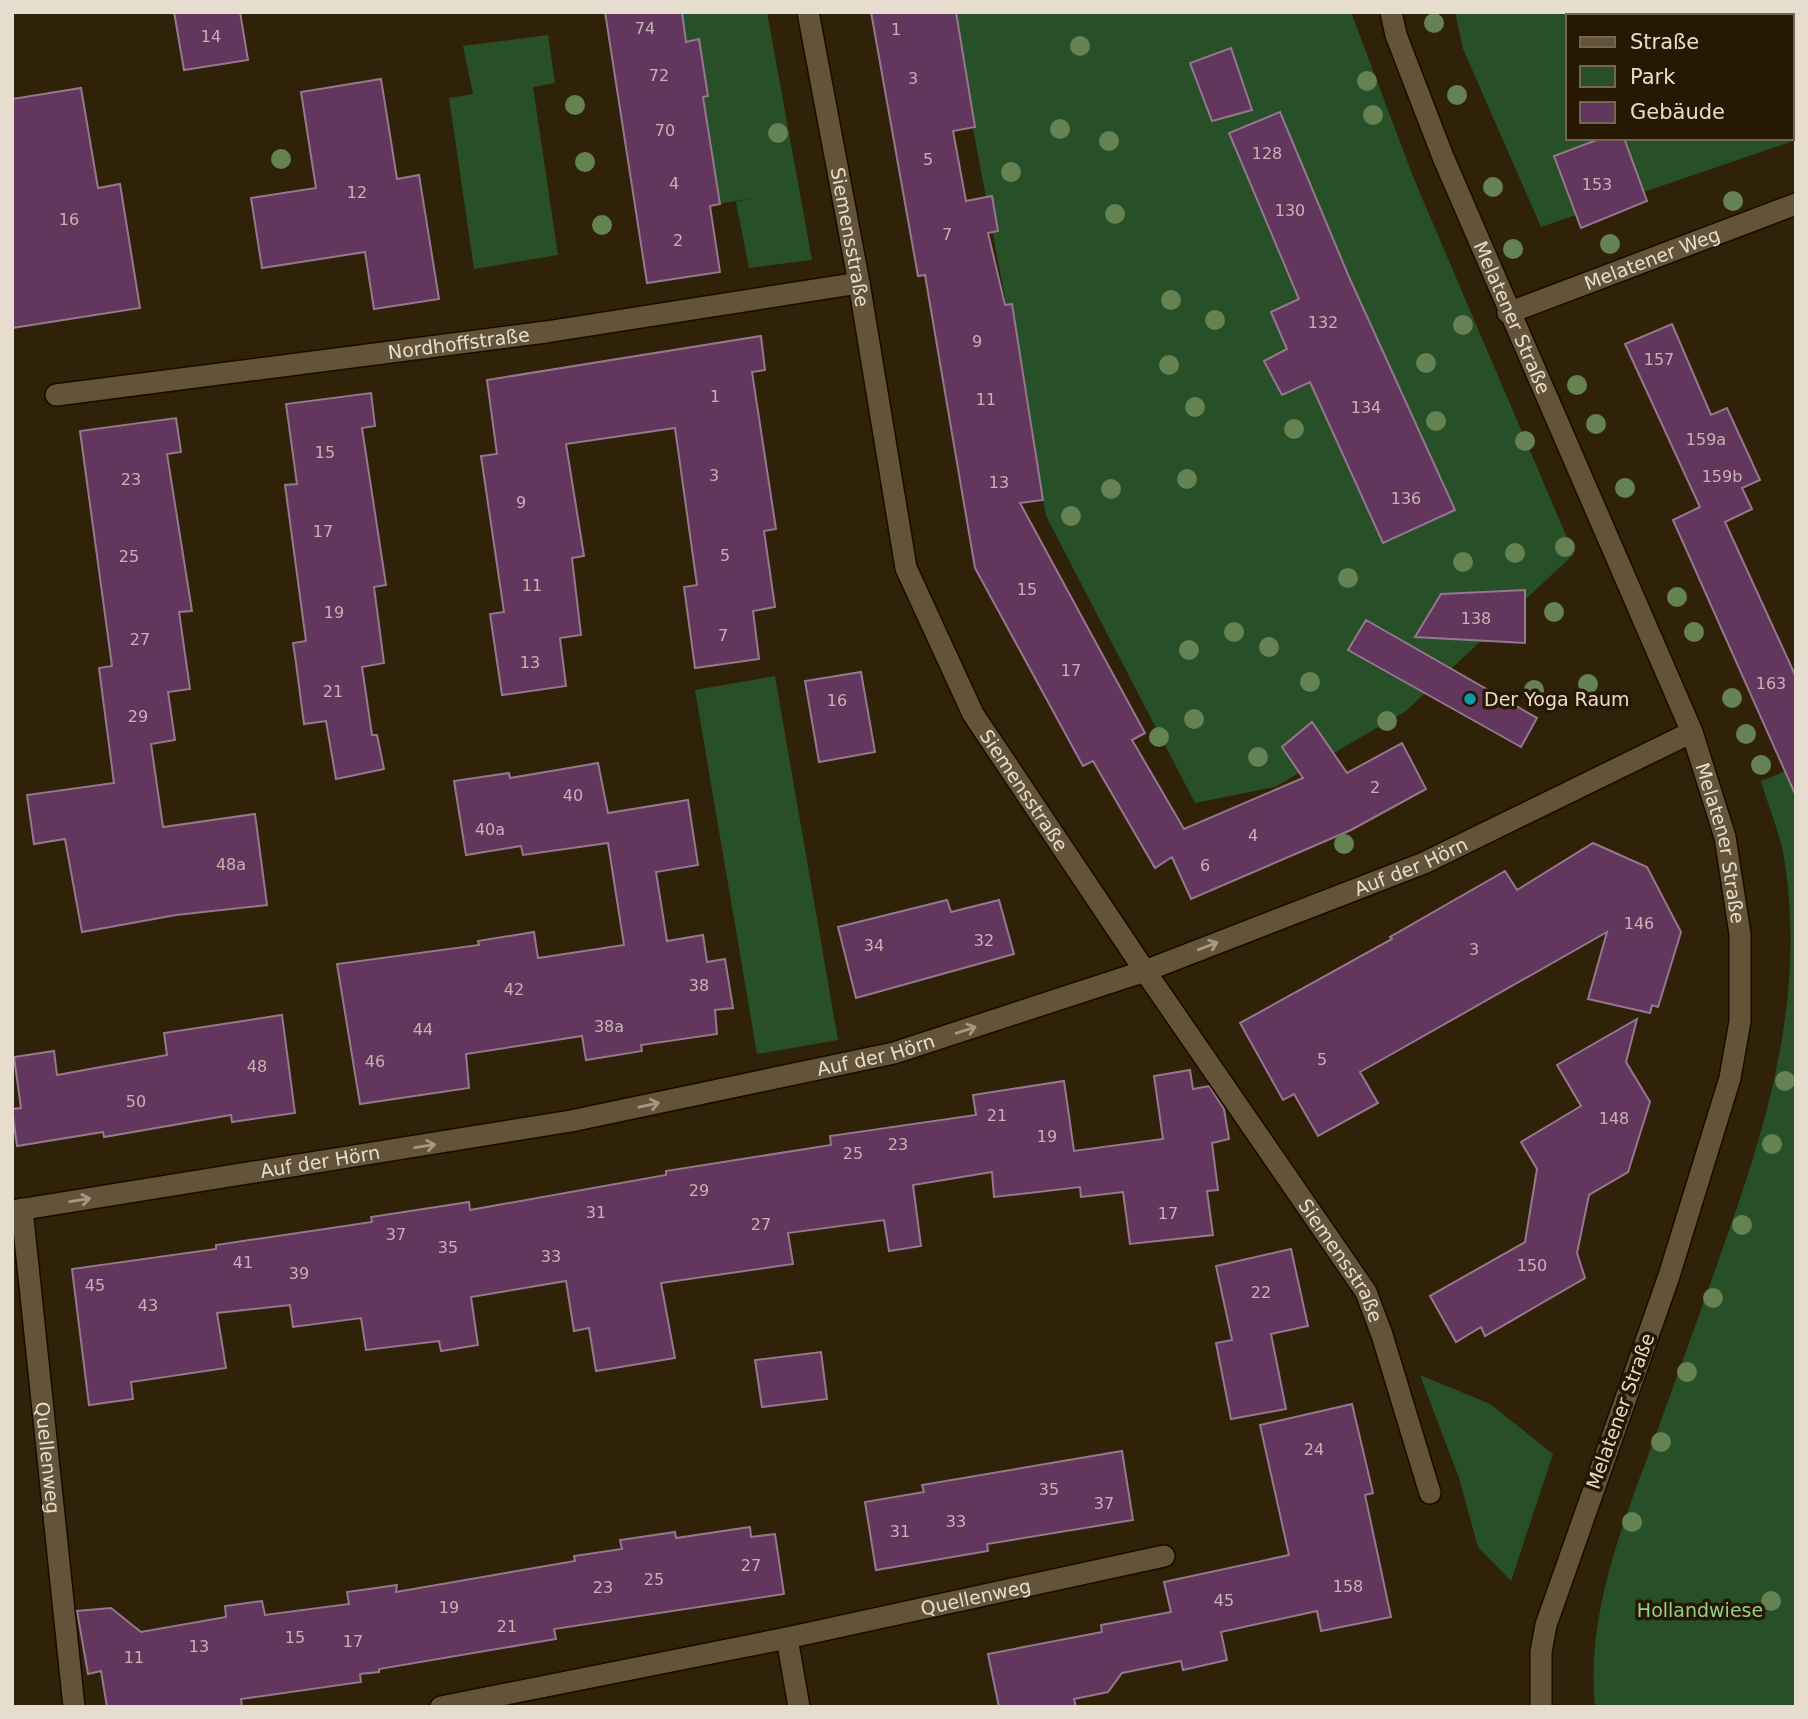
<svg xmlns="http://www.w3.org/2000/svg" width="1808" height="1719" font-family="'DejaVu Sans',sans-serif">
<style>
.green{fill:#274f28;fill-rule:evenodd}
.building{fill:#63365d;stroke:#93788e;stroke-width:2}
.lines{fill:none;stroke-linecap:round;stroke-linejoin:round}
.service-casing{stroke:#180b00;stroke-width:24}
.minor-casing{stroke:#180b00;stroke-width:24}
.service{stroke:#635338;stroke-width:21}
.minor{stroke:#635338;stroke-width:21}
.tree{fill:#648252}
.oneway{stroke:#a59884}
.culture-dot{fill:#0f9aa8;stroke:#261801;stroke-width:2.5}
.labels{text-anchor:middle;stroke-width:7;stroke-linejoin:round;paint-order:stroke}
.number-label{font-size:16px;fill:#c6b3b2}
.street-label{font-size:19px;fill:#e7ddcf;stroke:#261801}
.poi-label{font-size:19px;fill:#e7ddcf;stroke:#261801;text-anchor:start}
.park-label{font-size:19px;fill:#8fd18f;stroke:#261801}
</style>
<rect width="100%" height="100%" fill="#302208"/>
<!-- green -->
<path class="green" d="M 682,12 L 767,12 L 812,260 L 749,268 L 736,202 L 753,198 L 719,204 L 703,97 L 708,95 L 699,40 L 686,42 Z
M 951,12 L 1351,12 L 1414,179 L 1574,554 L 1406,711 L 1275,787 L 1195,803 L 1046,516 Z
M 1455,12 L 1796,12 L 1796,140 L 1541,227 L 1463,49 ZM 1568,16 L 1792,16 L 1792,138 L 1568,138 Z
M 548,35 L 555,83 L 533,87 L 558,255 L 474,269 L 449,98 L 473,94 L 463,46 Z
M 775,676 L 838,1040 L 757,1054 L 695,690 Z
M 1796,767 L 1796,1707 L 1595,1707 C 1586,1617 1621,1528 1652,1445 C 1675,1382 1698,1319 1720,1256 C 1767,1125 1808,994 1783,852 C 1778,829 1768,805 1761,781 Z
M 1420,1375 L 1490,1404 L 1553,1454 L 1511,1581 L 1478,1547 L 1459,1478 Z"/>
<!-- building -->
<path class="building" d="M 174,12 L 240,12 L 248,60 L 184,70 Z
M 605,12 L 682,12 L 686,42 L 699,39 L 708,96 L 703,97 L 720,204 L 710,206 L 720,272 L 647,283 Z
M 871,12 L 956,12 L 975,127 L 953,131 L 966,201 L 992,196 L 998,231 L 988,233 L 1005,305 L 1012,304 L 1043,500 L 1020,503 L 1145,733 L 1132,740 L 1184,829 L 1303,778 L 1282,747 L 1312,722 L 1347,773 L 1402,743 L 1426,789 L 1351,830 L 1191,899 L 1172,857 L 1155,868 L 1093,761 L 1083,766 L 975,568 L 925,275 L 918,276 Z
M 1231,48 L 1252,110 L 1212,121 L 1190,63 Z
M 381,79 L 397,179 L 419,175 L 439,299 L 374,309 L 365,252 L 262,268 L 251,198 L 316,188 L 301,92 Z
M 81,88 L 98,188 L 120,184 L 140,308 L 12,328 L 12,99 Z
M 1280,112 L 1349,277 L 1455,510 L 1383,543 L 1310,382 L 1282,395 L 1264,361 L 1287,349 L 1271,312 L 1299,299 L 1229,133 Z
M 1602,138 L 1624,138 L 1647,201 L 1581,228 L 1554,156 Z
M 1672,324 L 1711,415 L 1727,408 L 1760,480 L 1742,488 L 1752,509 L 1725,522 L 1796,677 L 1796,796 L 1673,520 L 1700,507 L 1625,344 Z
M 761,336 L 765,370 L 752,372 L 776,529 L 764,531 L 775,607 L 753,611 L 759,659 L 695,668 L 684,587 L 697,585 L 675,428 L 566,444 L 584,556 L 572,558 L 581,635 L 560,638 L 566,686 L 502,695 L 490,614 L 504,612 L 481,456 L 497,454 L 487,380 Z
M 371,393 L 375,426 L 362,428 L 386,585 L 374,587 L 384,663 L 362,667 L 372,735 L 377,735 L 384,769 L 336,779 L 326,721 L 304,724 L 296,663 L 293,643 L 306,641 L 285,485 L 297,484 L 286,404 Z
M 176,418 L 181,452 L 167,454 L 192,611 L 179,612 L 190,689 L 168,692 L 175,740 L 151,744 L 163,827 L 255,814 L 267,905 L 176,915 L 82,932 L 65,839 L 34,844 L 27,795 L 114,783 L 99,668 L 112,666 L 80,431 Z
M 1525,590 L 1525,643 L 1415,637 L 1441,594 Z
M 1366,620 L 1537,718 L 1521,747 L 1348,650 Z
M 861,672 L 875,752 L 819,762 L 805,681 Z
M 598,763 L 608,813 L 688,800 L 698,865 L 656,872 L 667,941 L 703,935 L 707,962 L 725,959 L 733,1008 L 715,1010 L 717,1034 L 641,1045 L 642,1051 L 586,1060 L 582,1036 L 466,1054 L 469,1088 L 360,1104 L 337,964 L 479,945 L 478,941 L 534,932 L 538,958 L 624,945 L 608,843 L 523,855 L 521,846 L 466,855 L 454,781 L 509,773 L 510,778 Z
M 1593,843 L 1647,867 L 1681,932 L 1658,1007 L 1652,1005 L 1650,1013 L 1588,999 L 1607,932 L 1360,1072 L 1378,1103 L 1318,1136 L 1294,1094 L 1283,1100 L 1240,1023 L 1392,939 L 1390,937 L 1505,871 L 1517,890 Z
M 947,900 L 951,912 L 999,900 L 1014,954 L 856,998 L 838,927 Z
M 282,1015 L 295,1113 L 232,1122 L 231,1115 L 104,1137 L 103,1132 L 17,1146 L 12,1109 L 21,1108 L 14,1057 L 54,1051 L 57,1075 L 167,1055 L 164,1033 Z
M 1637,1019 L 1626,1062 L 1650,1102 L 1628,1172 L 1589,1195 L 1577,1253 L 1585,1278 L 1485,1336 L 1481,1327 L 1456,1342 L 1430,1296 L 1525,1242 L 1537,1169 L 1521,1142 L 1581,1106 L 1557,1065 Z
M 1190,1070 L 1193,1089 L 1209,1086 L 1224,1109 L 1229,1139 L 1212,1143 L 1218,1190 L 1207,1191 L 1213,1235 L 1130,1244 L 1123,1192 L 1081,1197 L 1080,1187 L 994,1197 L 992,1172 L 913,1185 L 921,1246 L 889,1251 L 884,1220 L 788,1233 L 793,1264 L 661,1283 L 675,1358 L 596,1371 L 589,1328 L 574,1331 L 566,1281 L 471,1297 L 478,1345 L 441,1351 L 439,1341 L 366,1350 L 361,1318 L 293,1327 L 290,1305 L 217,1313 L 226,1368 L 131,1382 L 133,1399 L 89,1405 L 72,1269 L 216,1249 L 216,1245 L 372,1222 L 371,1217 L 469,1202 L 470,1210 L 666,1175 L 666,1171 L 831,1145 L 830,1136 L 976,1115 L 973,1095 L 1064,1081 L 1074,1151 L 1163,1139 L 1154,1076 Z
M 1291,1249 L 1308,1326 L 1271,1334 L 1286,1409 L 1231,1419 L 1216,1343 L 1232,1340 L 1216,1266 Z
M 821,1352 L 827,1399 L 762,1407 L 755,1360 Z
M 1352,1404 L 1373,1493 L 1365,1495 L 1391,1617 L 1321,1631 L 1317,1611 L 1221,1632 L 1227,1660 L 1183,1670 L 1181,1661 L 1122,1673 L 1108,1692 L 1074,1699 L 1076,1707 L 999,1707 L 988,1654 L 1102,1632 L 1101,1625 L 1171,1612 L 1164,1582 L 1289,1555 L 1260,1425 Z
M 1122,1451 L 1133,1520 L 987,1544 L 988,1551 L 876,1570 L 865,1502 L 924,1492 L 922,1485 Z
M 750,1527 L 751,1537 L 775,1534 L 784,1594 L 554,1629 L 556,1639 L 379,1669 L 379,1672 L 360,1674 L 361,1682 L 241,1699 L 242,1707 L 107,1707 L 101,1671 L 88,1674 L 77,1611 L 111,1608 L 141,1632 L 226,1617 L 225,1606 L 262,1601 L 265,1615 L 349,1604 L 347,1592 L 397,1585 L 396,1592 L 575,1561 L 574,1556 L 622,1549 L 620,1540 L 675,1532 L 676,1538 Z"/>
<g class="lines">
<!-- service casing -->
<g class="service-casing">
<g id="service">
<path id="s1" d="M 1145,971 L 1366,1292 L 1382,1335 L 1430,1493"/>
</g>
</g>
<!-- minor casing -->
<g class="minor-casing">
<g id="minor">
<path id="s2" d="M 808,12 L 859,283 L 906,568 L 973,714 L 1145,971"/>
<path id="s3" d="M 1391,12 L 1396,35 L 1443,157 L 1692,732 L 1725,837 L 1740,934 L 1740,1021 L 1730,1078 L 1669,1276 L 1546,1625 L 1541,1652 L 1541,1707"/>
<path id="s4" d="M 1508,313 L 1796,204"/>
<path id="s5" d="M 56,395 L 546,332 L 859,283"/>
<path id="s6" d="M 22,1209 L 74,1707"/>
<path id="s7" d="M 12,1211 L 571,1121 L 894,1053 L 1145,971 L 1424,863 L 1692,732"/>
<path d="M 787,1638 L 799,1707"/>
<path id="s8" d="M 441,1707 L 787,1638 L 1164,1556"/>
</g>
</g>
<!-- service -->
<use href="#service" class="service"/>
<!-- minor -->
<use href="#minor" class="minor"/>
</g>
<!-- trees -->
<g class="tree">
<circle cx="1434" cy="23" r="10"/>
<circle cx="1080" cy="46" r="10"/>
<circle cx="1367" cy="81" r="10"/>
<circle cx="1457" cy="95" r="10"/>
<circle cx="575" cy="105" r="10"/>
<circle cx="1373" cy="115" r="10"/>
<circle cx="1060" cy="129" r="10"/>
<circle cx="778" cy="133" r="10"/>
<circle cx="1109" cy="141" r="10"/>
<circle cx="281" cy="159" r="10"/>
<circle cx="585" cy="162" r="10"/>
<circle cx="1011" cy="172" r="10"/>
<circle cx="1493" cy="187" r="10"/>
<circle cx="1733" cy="201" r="10"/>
<circle cx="1115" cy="214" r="10"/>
<circle cx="602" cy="225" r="10"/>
<circle cx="1610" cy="244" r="10"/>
<circle cx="1513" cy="249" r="10"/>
<circle cx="1171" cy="300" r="10"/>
<circle cx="1215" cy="320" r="10"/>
<circle cx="1463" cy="325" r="10"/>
<circle cx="1426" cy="363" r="10"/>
<circle cx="1169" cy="365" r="10"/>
<circle cx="1577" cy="385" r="10"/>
<circle cx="1195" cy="407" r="10"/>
<circle cx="1436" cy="421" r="10"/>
<circle cx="1596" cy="424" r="10"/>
<circle cx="1294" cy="429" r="10"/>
<circle cx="1525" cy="441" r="10"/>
<circle cx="1187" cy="479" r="10"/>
<circle cx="1625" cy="488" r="10"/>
<circle cx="1111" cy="489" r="10"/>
<circle cx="1071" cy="516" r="10"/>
<circle cx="1565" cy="547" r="10"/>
<circle cx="1515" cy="553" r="10"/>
<circle cx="1463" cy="562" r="10"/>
<circle cx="1348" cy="578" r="10"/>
<circle cx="1677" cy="597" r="10"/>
<circle cx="1554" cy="612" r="10"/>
<circle cx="1234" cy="632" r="10"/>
<circle cx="1694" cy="632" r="10"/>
<circle cx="1269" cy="647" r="10"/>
<circle cx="1189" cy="650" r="10"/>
<circle cx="1310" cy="682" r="10"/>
<circle cx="1588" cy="684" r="10"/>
<circle cx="1534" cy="690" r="10"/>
<circle cx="1732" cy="698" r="10"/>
<circle cx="1194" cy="719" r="10"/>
<circle cx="1387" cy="721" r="10"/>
<circle cx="1746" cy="734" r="10"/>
<circle cx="1159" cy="737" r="10"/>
<circle cx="1258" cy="757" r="10"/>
<circle cx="1761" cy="765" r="10"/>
<circle cx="1344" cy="844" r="10"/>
<circle cx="1785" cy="1081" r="10"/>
<circle cx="1772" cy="1144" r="10"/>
<circle cx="1742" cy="1225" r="10"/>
<circle cx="1713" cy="1298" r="10"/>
<circle cx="1687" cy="1372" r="10"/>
<circle cx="1661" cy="1442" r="10"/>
<circle cx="1632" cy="1522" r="10"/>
<circle cx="1771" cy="1601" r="10"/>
</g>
<!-- one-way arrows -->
<defs><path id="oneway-shaft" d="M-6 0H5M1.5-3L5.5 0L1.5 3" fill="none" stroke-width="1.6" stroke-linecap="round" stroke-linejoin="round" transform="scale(1.75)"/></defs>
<g class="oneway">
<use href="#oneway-shaft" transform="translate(1208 946) rotate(-21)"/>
<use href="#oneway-shaft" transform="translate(966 1030) rotate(-18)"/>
<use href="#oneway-shaft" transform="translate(649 1105) rotate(-12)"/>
<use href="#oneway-shaft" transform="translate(425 1146) rotate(-9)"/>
<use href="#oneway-shaft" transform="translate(80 1200) rotate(-9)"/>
</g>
<!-- markers -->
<circle class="culture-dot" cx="1470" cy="699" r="7"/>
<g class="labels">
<!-- number labels -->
<g class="number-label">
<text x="645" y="34">74</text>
<text x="896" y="35">1</text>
<text x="211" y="42">14</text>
<text x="659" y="81">72</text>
<text x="913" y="84">3</text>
<text x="665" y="136">70</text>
<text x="1267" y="159">128</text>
<text x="928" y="165">5</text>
<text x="674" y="189">4</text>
<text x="1597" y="190">153</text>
<text x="357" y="198">12</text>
<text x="1290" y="216">130</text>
<text x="69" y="225">16</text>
<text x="947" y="240">7</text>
<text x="678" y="246">2</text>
<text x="1323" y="328">132</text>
<text x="977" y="347">9</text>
<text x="1659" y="365">157</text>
<text x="715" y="402">1</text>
<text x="986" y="405">11</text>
<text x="1366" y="413">134</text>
<text x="1706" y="445">159a</text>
<text x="325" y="458">15</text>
<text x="714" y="481">3</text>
<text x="1722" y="482">159b</text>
<text x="131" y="485">23</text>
<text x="999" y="488">13</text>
<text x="1406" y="504">136</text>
<text x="521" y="508">9</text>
<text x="323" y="537">17</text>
<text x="725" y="561">5</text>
<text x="129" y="562">25</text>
<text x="532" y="591">11</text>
<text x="1027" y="595">15</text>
<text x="334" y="618">19</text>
<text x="1476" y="624">138</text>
<text x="723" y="641">7</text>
<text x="140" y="645">27</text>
<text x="530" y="668">13</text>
<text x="1071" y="676">17</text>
<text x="1771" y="689">163</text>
<text x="333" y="697">21</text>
<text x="837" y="706">16</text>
<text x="138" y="722">29</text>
<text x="1375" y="793">2</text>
<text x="573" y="801">40</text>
<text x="490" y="835">40a</text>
<text x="1253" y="841">4</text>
<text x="231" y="870">48a</text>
<text x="1205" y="871">6</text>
<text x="1639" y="929">146</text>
<text x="984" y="946">32</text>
<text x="874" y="951">34</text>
<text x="1474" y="955">3</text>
<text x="699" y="991">38</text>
<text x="514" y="995">42</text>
<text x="609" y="1032">38a</text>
<text x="423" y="1035">44</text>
<text x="1322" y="1065">5</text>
<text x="375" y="1067">46</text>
<text x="257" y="1072">48</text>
<text x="136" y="1107">50</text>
<text x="997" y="1121">21</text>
<text x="1614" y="1124">148</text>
<text x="1047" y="1142">19</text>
<text x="898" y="1150">23</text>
<text x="853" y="1159">25</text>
<text x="699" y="1196">29</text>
<text x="596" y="1218">31</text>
<text x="1168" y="1219">17</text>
<text x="761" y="1230">27</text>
<text x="396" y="1240">37</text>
<text x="448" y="1253">35</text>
<text x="551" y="1262">33</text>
<text x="243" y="1268">41</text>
<text x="1532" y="1271">150</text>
<text x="299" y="1279">39</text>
<text x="95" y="1291">45</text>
<text x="1261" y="1298">22</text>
<text x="148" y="1311">43</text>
<text x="1314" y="1455">24</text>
<text x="1049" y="1495">35</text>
<text x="1104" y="1509">37</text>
<text x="956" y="1527">33</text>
<text x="900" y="1537">31</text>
<text x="751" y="1571">27</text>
<text x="654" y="1585">25</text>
<text x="1348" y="1592">158</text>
<text x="603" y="1593">23</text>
<text x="1224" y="1606">45</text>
<text x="449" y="1613">19</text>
<text x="507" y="1632">21</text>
<text x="295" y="1643">15</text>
<text x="353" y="1647">17</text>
<text x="199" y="1652">13</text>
<text x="134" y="1663">11</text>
</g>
<!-- street labels -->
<g class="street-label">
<text dy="7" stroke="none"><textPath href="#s2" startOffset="229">Siemensstraße</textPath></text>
<text dy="7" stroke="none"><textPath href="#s4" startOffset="154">Melatener Weg</textPath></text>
<text dy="7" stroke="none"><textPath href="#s3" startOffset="329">Melatener Straße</textPath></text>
<text dy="7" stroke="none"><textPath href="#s5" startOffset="406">Nordhoffstraße</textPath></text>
<text dy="7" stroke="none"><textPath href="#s2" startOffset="817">Siemensstraße</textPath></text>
<text dy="7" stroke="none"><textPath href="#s3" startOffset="896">Melatener Straße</textPath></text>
<text dy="7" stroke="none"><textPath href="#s7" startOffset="1446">Auf der Hörn</textPath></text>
<text dy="7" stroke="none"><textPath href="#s7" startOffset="878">Auf der Hörn</textPath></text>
<text dy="7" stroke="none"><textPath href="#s7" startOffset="312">Auf der Hörn</textPath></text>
<text dy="7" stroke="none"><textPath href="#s1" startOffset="350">Siemensstraße</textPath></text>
<text transform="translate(1620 1411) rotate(-70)" y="7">Melatener Straße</text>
<text dy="7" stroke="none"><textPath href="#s6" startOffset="250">Quellenweg</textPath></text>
<text dy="7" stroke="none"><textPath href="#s8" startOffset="546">Quellenweg</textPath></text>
</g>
<!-- poi labels -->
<g class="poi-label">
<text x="1484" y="706">Der Yoga Raum</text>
</g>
<!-- park labels -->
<g class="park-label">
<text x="1700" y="1617">Hollandwiese</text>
</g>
</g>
<!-- border -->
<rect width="1808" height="1719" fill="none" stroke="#e7ddcf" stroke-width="28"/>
<!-- legend -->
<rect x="1566" y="14" width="228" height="126" fill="#261801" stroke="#736753" stroke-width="2"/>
<rect x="1580" y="37" width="35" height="10" fill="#635338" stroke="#736753" stroke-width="2"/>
<text x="1630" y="49" font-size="21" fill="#e7ddcf">Straße</text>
<rect x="1580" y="66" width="35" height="21" fill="#274f28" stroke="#736753" stroke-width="2"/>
<text x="1630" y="84" font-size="21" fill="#e7ddcf">Park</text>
<rect x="1580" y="102" width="35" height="21" fill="#63365d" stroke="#736753" stroke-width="2"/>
<text x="1630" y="119" font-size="21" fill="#e7ddcf">Gebäude</text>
</svg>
